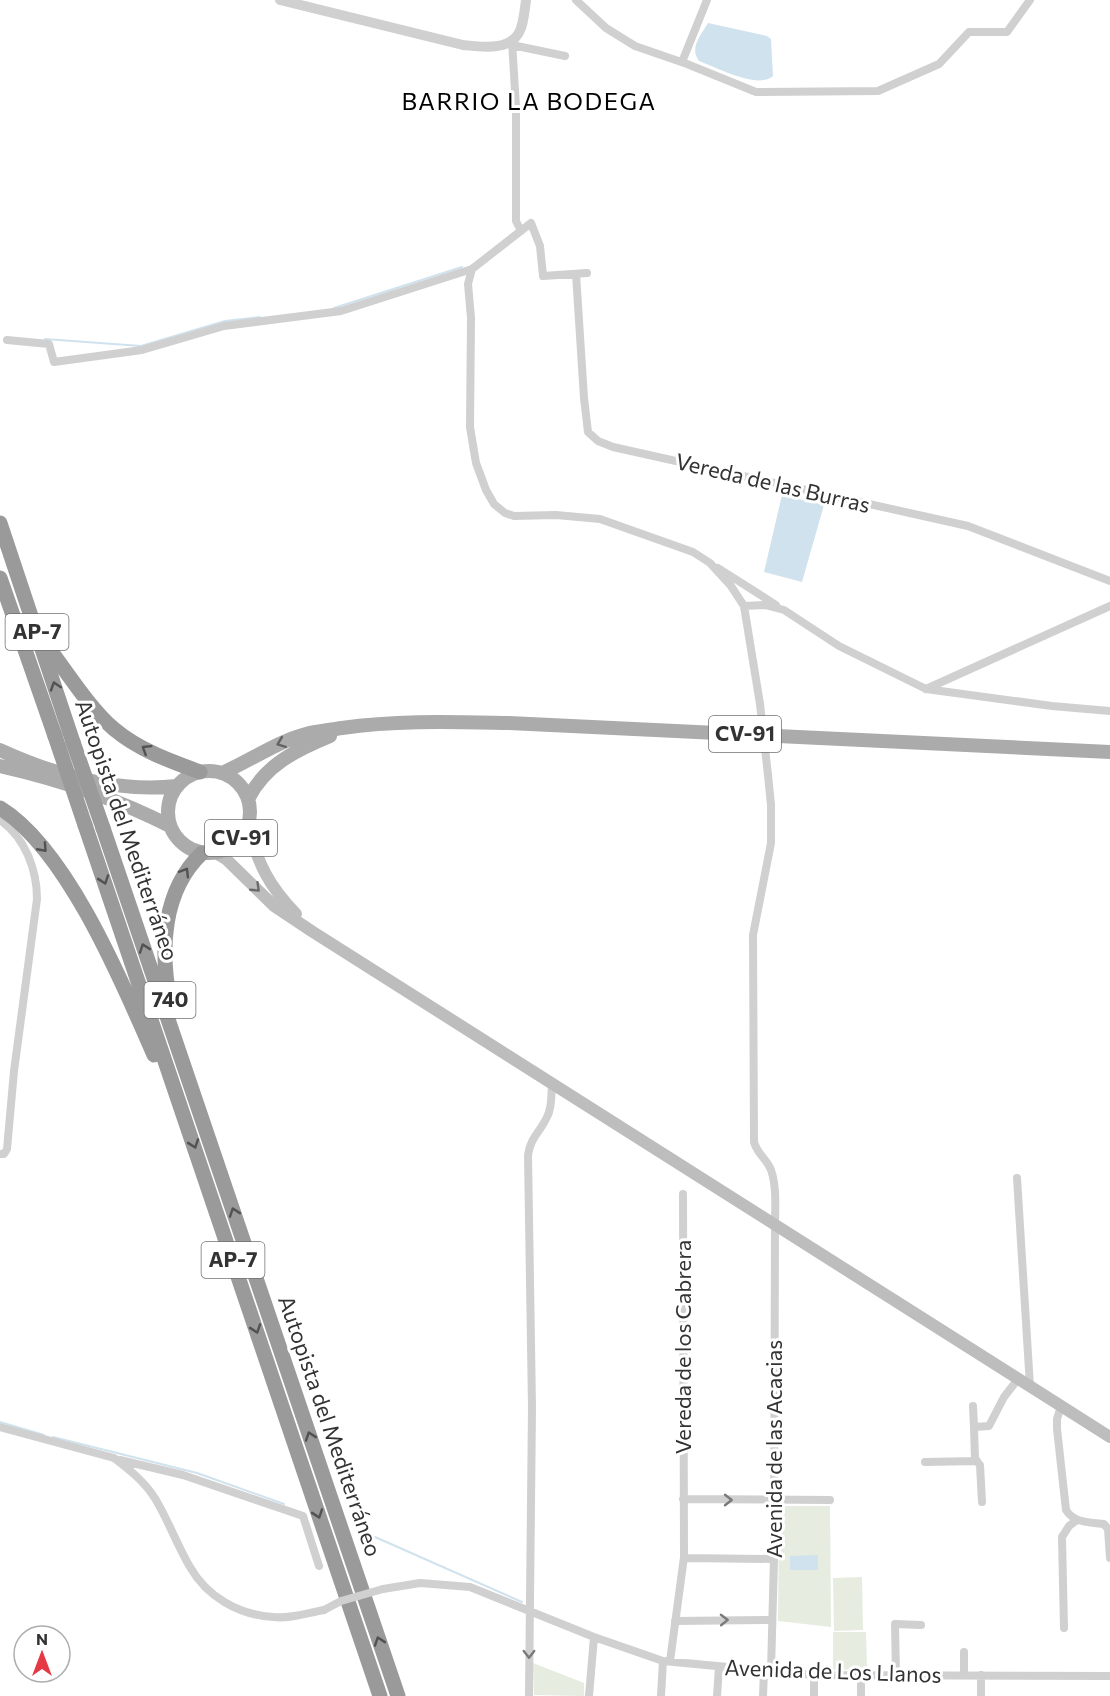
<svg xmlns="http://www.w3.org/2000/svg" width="1110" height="1696" font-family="Commissioner,sans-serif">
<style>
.green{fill:#e6ecdf}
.water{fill:#cfe2ee}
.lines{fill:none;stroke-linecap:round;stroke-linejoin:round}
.stream{stroke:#cfe2ee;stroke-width:2}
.minor{stroke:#d0d0d0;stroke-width:8}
.tertiary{stroke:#d0d0d0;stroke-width:10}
.secondary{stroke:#bdbdbd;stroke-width:12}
.primary{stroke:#ababab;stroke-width:14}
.motorway{stroke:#9a9a9a;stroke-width:15}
.minor-bridge{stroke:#d0d0d0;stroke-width:8}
.motorway-bridge{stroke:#9a9a9a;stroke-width:15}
.oneway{stroke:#525252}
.oneway2{stroke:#636363}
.oneway3{stroke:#6a6a6a}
.oneway4{stroke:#7a7a7a}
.labels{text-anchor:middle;stroke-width:6;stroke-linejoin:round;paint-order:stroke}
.shield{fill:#fff;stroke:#707070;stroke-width:1.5}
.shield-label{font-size:21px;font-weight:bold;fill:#333}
.street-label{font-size:22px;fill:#333;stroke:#fff}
.neighbourhood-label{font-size:24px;letter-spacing:1.5px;fill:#000;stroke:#fff}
</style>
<rect width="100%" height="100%" fill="#fff"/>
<!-- green -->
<path class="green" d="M 782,1506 L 830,1506 L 831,1627 L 778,1621 L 779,1510 Z
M 862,1577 L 863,1630 L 834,1631 L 833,1578 Z
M 833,1632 L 866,1632 L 867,1669 L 833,1670 Z
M 533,1663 L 584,1683 L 584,1696 L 534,1695 Z"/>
<!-- water -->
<path class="water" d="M 708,23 L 767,36 L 771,39 L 773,76 C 758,90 716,67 699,61 C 689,48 701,35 708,23 Z
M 782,495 L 824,505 L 802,582 L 764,572 Z
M 818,1555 L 818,1570 L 790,1570 L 790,1556 Z"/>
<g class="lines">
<!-- stream -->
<path class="stream" d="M 334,308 L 462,267
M 45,339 L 141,346 L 225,321 L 260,317
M 0,1422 L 44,1435
M 53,1437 L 197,1473 L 284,1504
M 375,1537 L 522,1602"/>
<!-- minor -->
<path class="minor" d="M 576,0 L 606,28 L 635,46 L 687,64 L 756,92 L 878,91 L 939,64 L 969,32 L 1007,32 L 1030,0
M 512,41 L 516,107 L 516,221 L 521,231
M 512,45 L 565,56
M 682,62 L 707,0
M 472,269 L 468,284 L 471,318 L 470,427 L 476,463 L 486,490 L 494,504 L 505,513 L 514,516 L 556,515 L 600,519 L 693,552 L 710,563 L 731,586 L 744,606 L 760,704
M 576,274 L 584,398 L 588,432 L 598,441 L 613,447 L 968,526 L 1110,581
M 7,340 L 49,344 L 54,362 L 142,350 L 224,326 L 341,311 L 472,269 L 531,223 L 540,246 L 543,276 L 587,273
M 718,568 L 776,605
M 744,606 L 765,605 L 784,610 L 839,646 L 926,689 L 1052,706 L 1110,711
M 926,689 L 1110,606
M 768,775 L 771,805 L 771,843 L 753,935 L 754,1142 C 757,1154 767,1159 771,1170 C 777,1187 775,1209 775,1227 L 774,1559 L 771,1671
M 0,820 C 25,837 37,870 37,899 L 14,1071 L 7,1149 L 4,1154 L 0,1154
M 1017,1178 L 1030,1386
M 973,1406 L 974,1427
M 1061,1406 L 1057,1419 L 1057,1429 L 1066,1510 C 1074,1523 1089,1522 1104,1524 L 1108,1529 L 1110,1558
M 0,1427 L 114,1458 C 130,1470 146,1483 156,1500 C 169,1522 177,1545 190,1567 C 207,1597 239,1615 273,1617 C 290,1619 307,1613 324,1610
M 120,1460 L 183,1475 L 303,1516 L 319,1566
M 925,1462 L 977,1461
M 683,1499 L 830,1500
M 982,1502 L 980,1465 L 975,1459 L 974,1427 L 989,1426 L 1004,1397 L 1018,1379
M 684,1558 L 774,1559
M 383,1589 L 420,1583 L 470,1587 L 594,1637 L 663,1661 L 814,1675 L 1110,1676
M 675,1621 L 772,1620
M 1064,1628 L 1062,1537 L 1069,1526 L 1077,1520
M 670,1661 L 684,1557 L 683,1194
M 861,1674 L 861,1696
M 896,1675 L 895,1624 L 921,1625
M 964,1675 L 964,1652
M 529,1696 L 532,1407 L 528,1155 C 530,1139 539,1133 546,1119 C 552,1109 551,1097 552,1085
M 589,1696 L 594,1637
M 661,1696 L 663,1661
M 717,1696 L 719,1667
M 763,1696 L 764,1671
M 814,1696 L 814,1675
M 981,1696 L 981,1675"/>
<!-- tertiary -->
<path class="tertiary" d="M 280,0 L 463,45 C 482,47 513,52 521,28 C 524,19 525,9 526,0"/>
<!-- secondary -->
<path class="secondary" d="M 248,827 C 259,865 268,885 296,914
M 216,853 L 226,859 L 274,906 L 313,932 L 1110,1437"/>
<!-- primary -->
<path class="primary" d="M 0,750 C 55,775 117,793 177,786
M 0,766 C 58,779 117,799 170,826
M168 812a41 41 0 1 1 82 0a41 41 0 1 1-82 0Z
M 222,773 C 250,761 276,742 306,734 C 317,731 330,730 342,728 C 398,720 453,722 509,723 L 1110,752
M 248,799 C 265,765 296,750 330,736"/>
<!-- motorway -->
<path class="motorway" d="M 0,523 L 73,742
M 0,578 L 55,736
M 45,643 C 65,669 89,708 114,729 C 139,750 170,761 200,772
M 0,808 C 67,849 123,984 154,1055
M 85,825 L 380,1696
M 103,828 L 398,1696
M 170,1002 C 160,950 162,891 202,853"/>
<!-- minor-bridge -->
<path class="minor-bridge" d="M 760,704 L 768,775
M 324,1610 L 341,1601 L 383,1589"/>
<!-- motorway-bridge -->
<path class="motorway-bridge" d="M 55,736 L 85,825
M 73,742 L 103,828"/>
</g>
<!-- one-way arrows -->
<defs><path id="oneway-chevron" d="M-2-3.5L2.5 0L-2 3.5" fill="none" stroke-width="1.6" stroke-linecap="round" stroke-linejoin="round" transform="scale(1.5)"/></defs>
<g class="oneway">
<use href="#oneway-chevron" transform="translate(55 686) rotate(-108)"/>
<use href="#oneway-chevron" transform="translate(146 749) rotate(-148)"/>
<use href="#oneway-chevron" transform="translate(43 848) rotate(48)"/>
<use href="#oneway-chevron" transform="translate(185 872) rotate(-58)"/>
<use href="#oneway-chevron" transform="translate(104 880) rotate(71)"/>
<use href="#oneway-chevron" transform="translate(144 948) rotate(-109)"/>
<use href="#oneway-chevron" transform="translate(194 1144) rotate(71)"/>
<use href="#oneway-chevron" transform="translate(234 1212) rotate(-109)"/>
<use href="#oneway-chevron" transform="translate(256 1329) rotate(71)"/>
<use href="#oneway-chevron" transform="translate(310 1436) rotate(-109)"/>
<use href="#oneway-chevron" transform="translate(318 1514) rotate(71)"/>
<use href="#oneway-chevron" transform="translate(379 1641) rotate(-109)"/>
</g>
<use class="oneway2" href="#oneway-chevron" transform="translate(281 743) rotate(159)"/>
<use class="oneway3" href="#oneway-chevron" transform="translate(256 888) rotate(44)"/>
<g class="oneway4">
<use href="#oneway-chevron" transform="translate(728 1500)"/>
<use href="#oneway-chevron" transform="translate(724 1620) rotate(-1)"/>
<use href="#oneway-chevron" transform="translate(529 1654) rotate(90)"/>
</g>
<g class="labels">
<!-- shield labels -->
<g class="shield">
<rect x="5.5" y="614" width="63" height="36" rx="4.5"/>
<rect x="709" y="716" width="72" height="36" rx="4.5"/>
<rect x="205" y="820" width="72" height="36" rx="4.5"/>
<rect x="144.5" y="982" width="51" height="36" rx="4.5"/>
<rect x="201.5" y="1242" width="63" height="36" rx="4.5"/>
</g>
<g class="shield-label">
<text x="37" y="639">AP-7</text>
<text x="745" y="741">CV-91</text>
<text x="241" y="845">CV-91</text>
<text x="170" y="1007">740</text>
<text x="233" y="1267">AP-7</text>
</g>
<!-- street labels -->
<g class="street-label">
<text transform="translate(773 483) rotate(13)" y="8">Vereda de las Burras</text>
<text transform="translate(127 830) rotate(71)" y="8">Autopista del Mediterráneo</text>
<text transform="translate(683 1347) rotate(-90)" y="8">Vereda de los Cabrera</text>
<text transform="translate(330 1426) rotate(71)" y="8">Autopista del Mediterráneo</text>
<text transform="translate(774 1449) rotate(-90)" y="8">Avenida de las Acacias</text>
<text transform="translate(833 1671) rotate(2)" y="8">Avenida de Los Llanos</text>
</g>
<!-- neighbourhood labels -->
<g class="neighbourhood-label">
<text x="529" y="110">BARRIO LA BODEGA</text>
</g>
</g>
<!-- north arrow -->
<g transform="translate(42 1654)"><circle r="28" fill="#ffffff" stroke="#adadad" stroke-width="1.5"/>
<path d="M0-4.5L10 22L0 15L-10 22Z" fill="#e63946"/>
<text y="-9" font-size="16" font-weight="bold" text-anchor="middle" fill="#333333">N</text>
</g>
</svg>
